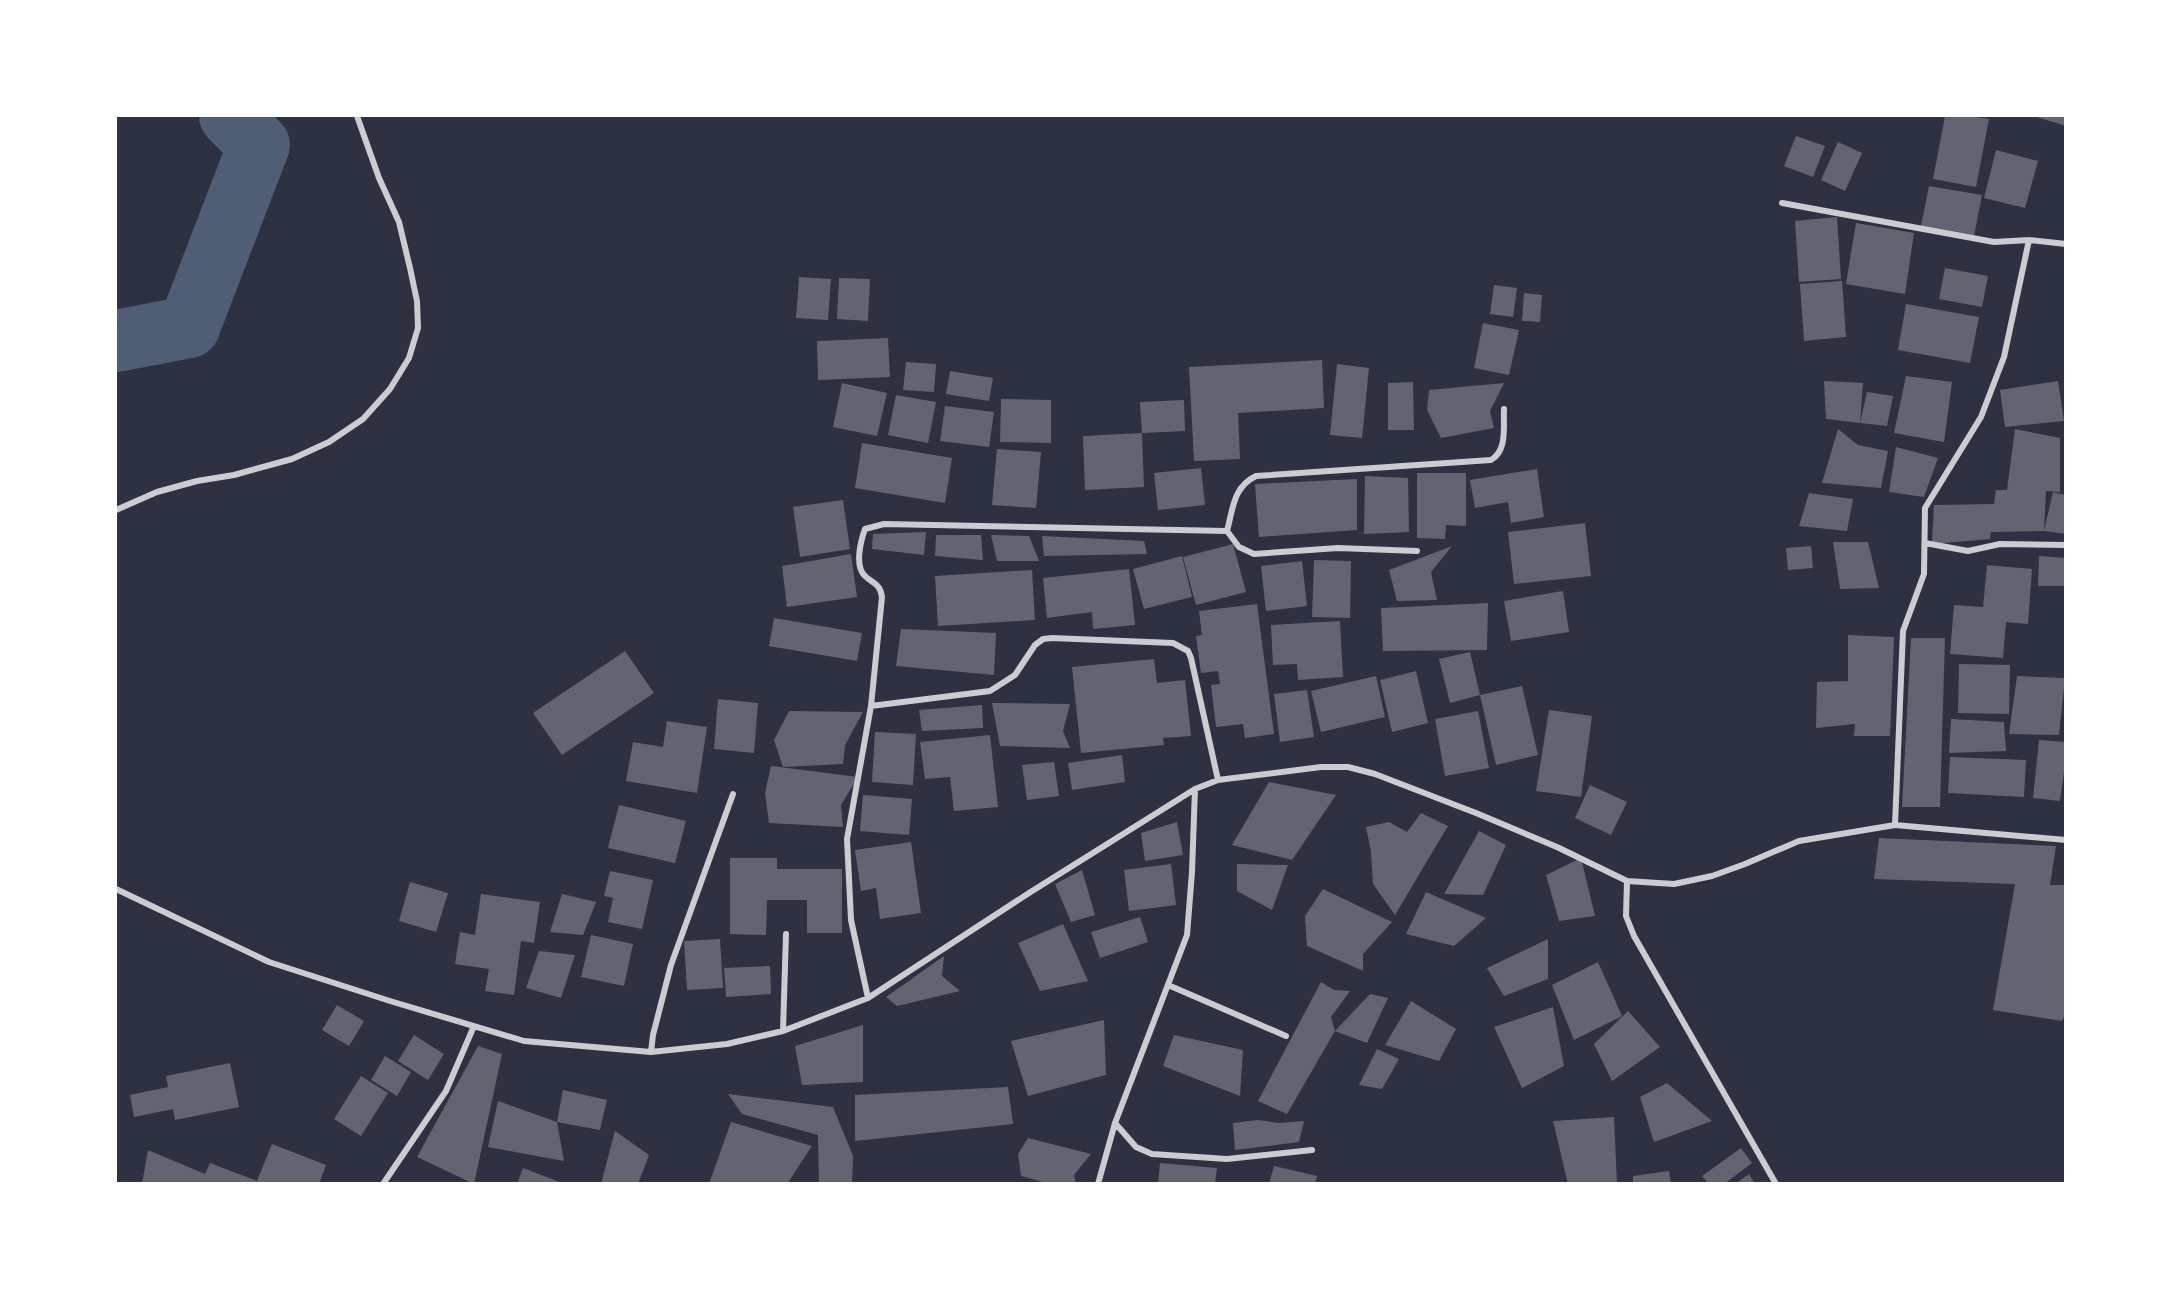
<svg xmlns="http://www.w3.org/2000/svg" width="2181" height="1299" font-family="Manrope,sans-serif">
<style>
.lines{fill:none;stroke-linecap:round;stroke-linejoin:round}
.river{stroke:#4f5d75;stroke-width:62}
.building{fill:#626471}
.minor{stroke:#caccd0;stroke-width:6}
</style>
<rect width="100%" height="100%" fill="#2d3142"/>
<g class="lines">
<!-- river -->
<path class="river" d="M 116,341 L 189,327 L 259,145 L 230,116"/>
</g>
<!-- building -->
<path class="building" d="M 1945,116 L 1969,116 L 1989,119 L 1976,187 L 1933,179 Z
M 2033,116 L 2066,116 L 2066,126 Z
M 1796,136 L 1825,146 L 1813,177 L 1784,166 Z
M 1838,142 L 1862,153 L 1845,191 L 1821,180 Z
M 1996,150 L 2038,161 L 2025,208 L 1984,198 Z
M 1929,186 L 1982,195 L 1974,236 L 1921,226 Z
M 1837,217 L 1841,279 L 1799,282 L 1795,221 Z
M 1856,223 L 1914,233 L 1905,294 L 1846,284 Z
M 1945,268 L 1988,276 L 1982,307 L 1939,299 Z
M 799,277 L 831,279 L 828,320 L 796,318 Z
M 839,278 L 870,279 L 868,321 L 837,319 Z
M 1842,281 L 1846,337 L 1804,341 L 1800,284 Z
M 1494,285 L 1517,288 L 1513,317 L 1490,314 Z
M 1524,293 L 1542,295 L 1540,322 L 1522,321 Z
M 1906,304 L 1979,317 L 1970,363 L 1898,350 Z
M 1483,323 L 1519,330 L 1509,375 L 1474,368 Z
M 888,338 L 890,377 L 818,380 L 817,341 Z
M 1322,360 L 1324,408 L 1238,413 L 1240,459 L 1194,461 L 1189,367 Z
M 906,362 L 936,364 L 934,392 L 903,390 Z
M 1337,364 L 1369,368 L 1362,438 L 1330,435 Z
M 950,371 L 993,378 L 989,401 L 946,394 Z
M 1906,376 L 1952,382 L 1944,442 L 1894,433 Z
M 1824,381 L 1863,383 L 1860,423 L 1867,392 L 1893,396 L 1887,426 L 1826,419 Z
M 2058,381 L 2064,421 L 2005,427 L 2000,390 Z
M 1413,382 L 1414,430 L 1388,430 L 1388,383 Z
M 842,383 L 887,393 L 877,436 L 833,427 Z
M 1504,383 L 1490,411 L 1494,428 L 1441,438 L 1427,410 L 1429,390 Z
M 896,395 L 936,402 L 928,443 L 888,435 Z
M 1001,399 L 1051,400 L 1051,443 L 1000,442 Z
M 1184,400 L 1185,431 L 1142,433 L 1140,402 Z
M 945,406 L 994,412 L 989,447 L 940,441 Z
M 1838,429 L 1858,445 L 1888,451 L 1881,488 L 1822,483 Z
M 2015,429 L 2060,438 L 2060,492 L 2046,491 L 2044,531 L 1991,532 L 1990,539 L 1932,544 L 1934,505 L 1994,504 L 1996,490 L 2007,490 Z
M 1142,433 L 1144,487 L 1085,490 L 1083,436 Z
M 862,443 L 952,458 L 945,503 L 855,488 Z
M 1896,447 L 1938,458 L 1924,497 L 1889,492 Z
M 997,449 L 1041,452 L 1036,508 L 992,505 Z
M 1201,468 L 1205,505 L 1158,510 L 1154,473 Z
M 1537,469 L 1544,517 L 1511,523 L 1508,502 L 1475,508 L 1470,480 Z
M 1417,473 L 1466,473 L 1466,526 L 1446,525 L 1445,539 L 1417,538 Z
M 1365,476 L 1408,478 L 1409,532 L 1364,534 Z
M 1357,479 L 1357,530 L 1259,537 L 1255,484 Z
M 2053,492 L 2066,495 L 2066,534 L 2044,531 Z
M 1809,493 L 1853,499 L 1847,531 L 1799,526 Z
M 843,500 L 850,549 L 800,557 L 793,507 Z
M 1585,523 L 1591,576 L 1514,584 L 1508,532 Z
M 926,532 L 924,555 L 872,549 L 873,534 Z
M 936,535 L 981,535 L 983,560 L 935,556 Z
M 991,535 L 1029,536 L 1039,561 L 997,561 Z
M 1042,536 L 1144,541 L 1147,554 L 1044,556 Z
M 1833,542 L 1868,542 L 1879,588 L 1840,589 Z
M 1233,544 L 1246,592 L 1196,605 L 1183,557 Z
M 1452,546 L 1431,572 L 1437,600 L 1397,601 L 1389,570 Z
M 1811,546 L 1813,568 L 1788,570 L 1786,548 Z
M 851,554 L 857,597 L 787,607 L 782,566 Z
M 1182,556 L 1192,597 L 1144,609 L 1133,569 Z
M 2039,556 L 2066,558 L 2066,586 L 2038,586 Z
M 1314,560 L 1351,561 L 1350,618 L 1312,617 Z
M 1302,561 L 1307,606 L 1266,611 L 1261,566 Z
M 1987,565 L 2032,569 L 2028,624 L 2006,622 L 2003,658 L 1950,654 L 1954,605 L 1983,607 Z
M 1129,569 L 1135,625 L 1093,629 L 1092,612 L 1047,618 L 1043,578 Z
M 1032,570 L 1035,620 L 938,626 L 935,576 Z
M 1563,591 L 1569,632 L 1511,641 L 1504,601 Z
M 1488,603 L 1487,650 L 1383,651 L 1381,608 Z
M 1257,604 L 1274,734 L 1245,738 L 1243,724 L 1216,727 L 1211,685 L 1220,684 L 1218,671 L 1201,673 L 1196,636 L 1202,635 L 1199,611 Z
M 774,618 L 862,633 L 857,661 L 769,646 Z
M 1340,621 L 1343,677 L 1298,680 L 1297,664 L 1273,665 L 1271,625 Z
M 901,629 L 996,633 L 994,675 L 896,666 Z
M 1848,635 L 1894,637 L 1890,736 L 1854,736 L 1855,724 L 1816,728 L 1817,682 L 1848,681 Z
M 1911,638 L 1945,638 L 1940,807 L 1902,807 Z
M 625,651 L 654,693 L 562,755 L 533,713 Z
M 1470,652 L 1480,695 L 1522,686 L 1538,755 L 1496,765 L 1480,695 L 1450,703 L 1439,659 Z
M 1154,659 L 1157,683 L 1185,680 L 1191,736 L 1163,738 L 1164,745 L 1081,753 L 1072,667 Z
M 1959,664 L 2010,665 L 2009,714 L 1958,713 Z
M 1416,671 L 1428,723 L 1392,732 L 1380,680 Z
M 1376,676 L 1385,717 L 1321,732 L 1311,691 Z
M 2017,676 L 2065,678 L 2059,735 L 2009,734 Z
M 1307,690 L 1314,737 L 1280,742 L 1274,694 Z
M 718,699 L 758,703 L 754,753 L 714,749 Z
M 992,703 L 1070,704 L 1063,731 L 1070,748 L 1000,746 Z
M 982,705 L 983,728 L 922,731 L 919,710 Z
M 1549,710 L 1592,716 L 1581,797 L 1536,791 Z
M 789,711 L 863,712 L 845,745 L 843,764 L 783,767 L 774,740 Z
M 1478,711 L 1489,768 L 1445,776 L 1435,719 Z
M 1951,719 L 2004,722 L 2006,751 L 1949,753 Z
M 667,721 L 707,727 L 697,793 L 626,781 L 633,742 L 663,747 Z
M 875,732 L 916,734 L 913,785 L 872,782 Z
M 990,735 L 998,807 L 954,811 L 950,777 L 925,779 L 920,742 Z
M 2039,740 L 2066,742 L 2066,772 L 2064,772 L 2060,801 L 2033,798 Z
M 1122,755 L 1125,782 L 1072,790 L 1068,763 Z
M 1950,757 L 2026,760 L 2024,797 L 1948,793 Z
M 1054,762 L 1059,796 L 1027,800 L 1022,765 Z
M 771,766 L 858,777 L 841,805 L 843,827 L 769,823 L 765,793 Z
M 1269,782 L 1336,795 L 1292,860 L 1232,845 Z
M 1590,785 L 1627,802 L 1611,835 L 1575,818 Z
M 863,795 L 912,799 L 909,835 L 860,831 Z
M 619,805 L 686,821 L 675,863 L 608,848 Z
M 1421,813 L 1448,826 L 1395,915 L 1373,884 L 1371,852 L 1366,827 L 1389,822 L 1407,832 Z
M 1177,822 L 1183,855 L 1145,861 L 1141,833 Z
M 1479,831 L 1506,845 L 1483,895 L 1444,894 Z
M 1879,838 L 2056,846 L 2050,885 L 2066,885 L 2066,1012 L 2062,1021 L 1993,1010 L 2015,884 L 1874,879 Z
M 911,842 L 921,913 L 880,919 L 876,888 L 861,891 L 855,850 Z
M 730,858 L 777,858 L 777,869 L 842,869 L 842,933 L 807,933 L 807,900 L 767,900 L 766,935 L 730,934 Z
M 1581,858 L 1595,916 L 1559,921 L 1546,875 Z
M 1171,864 L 1176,905 L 1129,911 L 1124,870 Z
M 1237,864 L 1288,865 L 1272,910 L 1237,891 Z
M 1082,870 L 1095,915 L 1071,922 L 1055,884 Z
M 610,871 L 653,880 L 642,929 L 608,922 L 613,898 L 604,896 Z
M 410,882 L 448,893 L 436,932 L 399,921 Z
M 1323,889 L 1392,922 L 1363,954 L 1363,971 L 1307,946 L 1305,916 Z
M 1426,892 L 1486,918 L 1454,946 L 1406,934 Z
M 481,894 L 540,902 L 534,943 L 521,941 L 514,995 L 485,991 L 489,969 L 455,964 L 460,932 L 475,935 Z
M 562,894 L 596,902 L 583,935 L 550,932 Z
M 1140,917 L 1148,942 L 1100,958 L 1091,932 Z
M 1063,924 L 1088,981 L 1040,991 L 1018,943 Z
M 591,935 L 633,944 L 624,986 L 581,977 Z
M 720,939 L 723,988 L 687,990 L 684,941 Z
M 1548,939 L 1548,979 L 1504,996 L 1487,968 Z
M 539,951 L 575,955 L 561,998 L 526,988 Z
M 944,956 L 942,976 L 960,991 L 897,1006 L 886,997 Z
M 1598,962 L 1622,1016 L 1574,1040 L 1552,985 Z
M 770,966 L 771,994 L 726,997 L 724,968 Z
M 1321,982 L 1334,990 L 1350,991 L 1331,1017 L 1335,1031 L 1287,1114 L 1258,1101 Z
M 1370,994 L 1388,998 L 1367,1043 L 1335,1031 Z
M 1411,1001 L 1456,1029 L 1439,1061 L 1385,1045 Z
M 337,1005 L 364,1021 L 349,1046 L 322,1030 Z
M 1553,1007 L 1564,1066 L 1522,1088 L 1494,1027 Z
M 1628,1011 L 1660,1047 L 1612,1081 L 1594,1044 Z
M 1104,1020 L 1106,1075 L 1028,1096 L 1011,1041 Z
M 863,1025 L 863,1082 L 802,1085 L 795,1046 Z
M 414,1035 L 444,1054 L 428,1080 L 398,1061 Z
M 1174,1035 L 1243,1050 L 1240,1096 L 1163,1066 Z
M 478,1046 L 502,1054 L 474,1184 L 417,1157 Z
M 1377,1049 L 1399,1059 L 1382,1089 L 1359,1085 Z
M 385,1056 L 411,1072 L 397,1096 L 371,1080 Z
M 230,1063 L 239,1107 L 175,1120 L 173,1109 L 134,1117 L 130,1095 L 168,1087 L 166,1076 Z
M 361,1076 L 388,1093 L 361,1136 L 334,1119 Z
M 1667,1083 L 1712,1121 L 1654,1142 L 1640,1097 Z
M 1008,1087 L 1013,1124 L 855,1141 L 855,1095 Z
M 563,1090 L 607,1100 L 600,1130 L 557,1122 L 564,1161 L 488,1147 L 498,1101 L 557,1122 Z
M 728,1094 L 833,1107 L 853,1156 L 852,1184 L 819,1184 L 818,1135 L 742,1114 Z
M 1614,1117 L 1617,1184 L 1568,1184 L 1553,1121 Z
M 1258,1120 L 1278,1123 L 1304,1121 L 1299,1142 L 1235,1150 L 1233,1123 Z
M 731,1122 L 812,1146 L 787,1184 L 709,1184 Z
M 615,1131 L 649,1155 L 638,1184 L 601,1184 Z
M 1028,1138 L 1091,1154 L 1074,1175 L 1076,1184 L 1050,1184 L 1021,1176 L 1018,1154 Z
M 272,1144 L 326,1165 L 319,1184 L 142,1184 L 148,1150 L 205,1174 L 210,1163 L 257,1181 Z
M 1741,1148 L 1752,1163 L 1724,1184 L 1709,1184 L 1702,1176 Z
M 1160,1163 L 1217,1168 L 1215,1184 L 1158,1184 Z
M 1274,1166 L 1317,1176 L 1315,1184 L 1269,1184 Z
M 523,1168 L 562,1183 L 562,1184 L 517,1184 Z
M 1669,1171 L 1671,1184 L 1633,1184 L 1633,1176 Z
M 1749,1174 L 1755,1184 L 1735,1184 Z"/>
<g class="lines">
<!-- minor -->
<path class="minor" d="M 1782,203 L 1994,242 L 2029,240 L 2066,244
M 116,510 L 157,492 L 197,481 L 234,475 L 292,459 L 329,442 L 363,419 L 390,389 L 409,358 L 418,328 L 417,301 L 410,268 L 399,222 L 379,178 L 357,116
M 1925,543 L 1968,551 L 2000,544 L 2066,545
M 1417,551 L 1338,548 L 1254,554 L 1239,547 L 1227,531 C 1233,509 1233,487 1256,476 L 1491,460 C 1508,450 1503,426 1504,409
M 871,706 L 990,691 L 1015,675 L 1035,645 L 1043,639 L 1052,638 L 1173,643 L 1188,651 L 1191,658 L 1218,780
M 1895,825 L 1903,631 L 1924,574 L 1925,508 L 1981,417 L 2004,357 L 2029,240
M 1627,881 L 1626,916 L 1634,936 L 1776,1184
M 116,889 L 269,962 L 390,1001 L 524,1041 L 651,1052 L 727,1044 L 783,1031 L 868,998 L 1029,893 L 1195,789 L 1218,780 L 1321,767 L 1348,767 L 1375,774 L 1476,813 L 1557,847 L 1627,881 L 1674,884 L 1712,876 L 1745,864 L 1799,841 L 1895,825 L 2066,840
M 1168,985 L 1286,1036
M 868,998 L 851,920 L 847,839 L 871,706 L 882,597 C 880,583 873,584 865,576 C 854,566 861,540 865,529 L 884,524 L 1227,531
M 783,1031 L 786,934
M 651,1052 L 653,1035 L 671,965 L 733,794
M 1115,1123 L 1136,1147 L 1152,1154 L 1227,1159 L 1312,1150
M 383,1184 L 446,1091 L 474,1026
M 1098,1184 L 1115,1123 L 1187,935 L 1192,872 L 1195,789"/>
</g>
<!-- border -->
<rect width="2181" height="1299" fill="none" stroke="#ffffff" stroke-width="234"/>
</svg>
